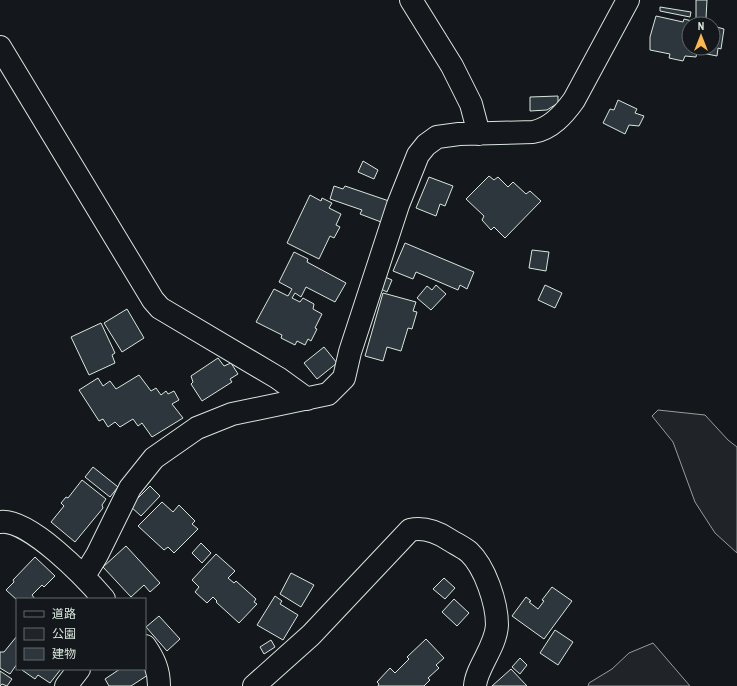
<svg xmlns="http://www.w3.org/2000/svg" width="737" height="686" font-family="'Archivo Narrow','Noto Sans JP',sans-serif">
<style>
.green{fill:#202428;stroke:#939e99}
.building{fill:#2c363c;stroke:#d8e6dc}
.lines{fill:none;stroke-linecap:round;stroke-linejoin:round}
.minor-casing{stroke:#d8e6dc;stroke-width:24}
.minor{stroke:#14181c;stroke-width:22}
</style>
<rect width="100%" height="100%" fill="#14181c"/>
<!-- green -->
<path class="green" d="M 658,410 L 705,415 L 728,440 L 737,447 L 737,553 L 715,533 L 695,502 L 673,442 L 652,416 Z
M 653,643 L 690,686 L 588,686 L 589,683 L 612,669 L 629,653 Z"/>
<!-- building -->
<path class="building" d="M 696,0 L 707,0 L 706,18 L 696,18 Z
M 660,7 L 691,12 L 690,17 L 660,11 Z
M 656,16 L 683,22 L 684,19 L 704,24 L 689,24 L 689,48 L 713,48 L 713,26 L 724,29 L 721,49 L 718,48 L 717,56 L 697,52 L 696,57 L 685,56 L 683,61 L 669,58 L 670,54 L 650,50 L 650,37 Z
M 558,96 L 558,103 L 547,110 L 530,111 L 530,97 Z
M 618,100 L 637,109 L 635,113 L 644,116 L 639,126 L 629,125 L 625,134 L 603,123 L 610,109 L 614,110 Z
M 363,161 L 378,170 L 374,179 L 358,172 Z
M 489,176 L 494,180 L 498,177 L 508,187 L 513,182 L 526,194 L 530,191 L 541,201 L 505,238 L 494,227 L 491,230 L 482,220 L 484,216 L 466,199 Z
M 429,177 L 453,186 L 445,206 L 440,204 L 436,216 L 416,208 Z
M 334,186 L 343,189 L 345,186 L 389,201 L 381,222 L 360,214 L 362,210 L 330,199 Z
M 310,195 L 321,201 L 322,198 L 332,203 L 329,208 L 341,214 L 336,225 L 340,227 L 334,238 L 330,236 L 319,259 L 287,243 Z
M 405,243 L 474,272 L 467,289 L 460,285 L 458,290 L 416,272 L 413,279 L 393,271 Z
M 532,250 L 549,252 L 546,271 L 529,268 Z
M 294,252 L 308,259 L 307,262 L 346,283 L 335,302 L 306,287 L 301,297 L 295,293 L 292,298 L 300,302 L 303,298 L 314,304 L 313,309 L 322,314 L 315,328 L 317,329 L 311,341 L 308,339 L 305,345 L 297,341 L 295,345 L 281,338 L 282,335 L 256,322 L 274,289 L 288,296 L 292,289 L 279,282 Z
M 385,277 L 392,280 L 387,292 L 379,288 Z
M 436,285 L 446,294 L 431,310 L 417,298 L 427,286 L 432,290 Z
M 545,285 L 562,293 L 555,308 L 538,300 Z
M 383,293 L 416,302 L 413,311 L 417,312 L 412,329 L 408,328 L 401,351 L 387,347 L 383,361 L 365,356 Z
M 127,309 L 144,338 L 122,352 L 104,323 Z
M 101,323 L 115,353 L 112,355 L 115,363 L 89,375 L 71,337 Z
M 324,347 L 337,363 L 317,379 L 304,363 Z
M 218,358 L 224,366 L 231,363 L 238,374 L 230,379 L 232,382 L 202,401 L 191,384 L 193,382 L 191,376 Z
M 139,375 L 151,391 L 156,388 L 161,395 L 166,391 L 168,394 L 174,391 L 179,400 L 172,404 L 183,418 L 152,437 L 142,423 L 138,426 L 133,419 L 120,427 L 115,422 L 108,427 L 103,419 L 99,421 L 79,390 L 98,378 L 103,386 L 110,381 L 116,389 Z
M 93,467 L 118,487 L 110,497 L 85,477 Z
M 82,480 L 106,499 L 102,505 L 103,508 L 75,542 L 51,522 L 64,506 L 61,503 L 66,497 L 68,498 Z
M 150,486 L 160,496 L 141,516 L 130,506 Z
M 162,502 L 173,512 L 179,505 L 195,521 L 192,524 L 198,529 L 174,553 L 168,547 L 164,550 L 138,526 Z
M 201,543 L 211,553 L 202,563 L 192,553 Z
M 126,546 L 160,583 L 150,592 L 144,585 L 131,597 L 103,567 Z
M 216,554 L 235,571 L 228,578 L 234,583 L 236,581 L 256,599 L 254,602 L 257,604 L 239,623 L 216,602 L 217,601 L 213,597 L 207,603 L 195,592 L 199,587 L 192,580 Z
M 35,557 L 55,576 L 44,587 L 42,585 L 32,595 L 35,599 L 17,600 L 6,590 L 14,582 L 13,580 Z
M 291,573 L 314,585 L 301,607 L 280,594 Z
M 444,578 L 455,588 L 445,599 L 433,589 Z
M 552,587 L 572,601 L 544,639 L 512,616 L 526,597 L 531,601 L 529,602 L 538,609 L 544,601 L 542,600 Z
M 275,596 L 282,601 L 280,604 L 298,615 L 283,640 L 257,625 Z
M 454,599 L 469,613 L 457,626 L 442,612 Z
M 159,616 L 180,639 L 167,651 L 146,627 Z
M 555,630 L 573,642 L 558,665 L 540,653 Z
M 17,636 L 17,664 L 10,674 L 0,668 L 0,652 L 4,652 Z
M 426,639 L 444,658 L 436,665 L 439,668 L 428,678 L 430,680 L 424,686 L 378,686 L 379,684 L 377,682 L 390,668 L 395,673 L 409,659 L 407,657 Z
M 271,640 L 275,647 L 264,654 L 260,647 Z
M 520,658 L 527,665 L 520,674 L 512,667 Z
M 145,665 L 151,673 L 131,686 L 109,686 L 105,679 L 120,669 L 145,669 Z
M 23,669 L 61,669 L 50,683 L 38,675 L 35,679 L 22,670 Z
M 511,669 L 527,686 L 492,686 Z
M 0,671 L 12,679 L 7,686 L 2,684 L 0,686 Z"/>
<g class="lines">
<!-- minor casing -->
<g class="minor-casing">
<path id="minor" d="M 411,0 L 452,66 L 471,104 L 479,134
M 0,47 L 153,300 L 160,308 L 278,378 L 307,399
M 0,522 C 29,518 86,578 104,599
M 84,576 L 97,555 L 130,488 L 154,458 L 197,428 L 232,414 L 328,394 L 344,378 L 350,352 L 398,205 L 418,155 L 426,145 L 437,137 L 459,134 L 533,132 C 551,129 564,114 574,100 L 628,0
M 145,646 C 154,659 159,670 159,686
M 66,686 L 79,669
M 254,686 L 311,635 L 410,530 C 423,527 437,532 448,539 C 454,543 463,547 469,552 C 485,567 497,603 497,625 C 496,647 476,668 475,686"/>
</g>
<!-- minor -->
<use href="#minor" class="minor"/>
</g>
<!-- legend -->
<rect x="16" y="598" width="130" height="72" fill="#14181c" stroke="#626a69"/>
<rect x="24" y="611" width="20" height="6" fill="#14181c" stroke="#626a69"/>
<text x="52" y="618" font-size="12" fill="#d8e6dc">道路</text>
<rect x="24" y="628" width="20" height="12" fill="#202428" stroke="#626a69"/>
<text x="52" y="638" font-size="12" fill="#d8e6dc">公園</text>
<rect x="24" y="648" width="20" height="12" fill="#2c363c" stroke="#626a69"/>
<text x="52" y="658" font-size="12" fill="#d8e6dc">建物</text>
<!-- north arrow -->
<g transform="translate(701 36)"><circle r="19" fill="#14181c" stroke="#626a69"/>
<path d="M0-3L7 15L0 10L-7 15Z" fill="#ffb74d"/>
<text y="-6" font-size="11" font-weight="bold" text-anchor="middle" fill="#d8e6dc">N</text>
</g>
</svg>
